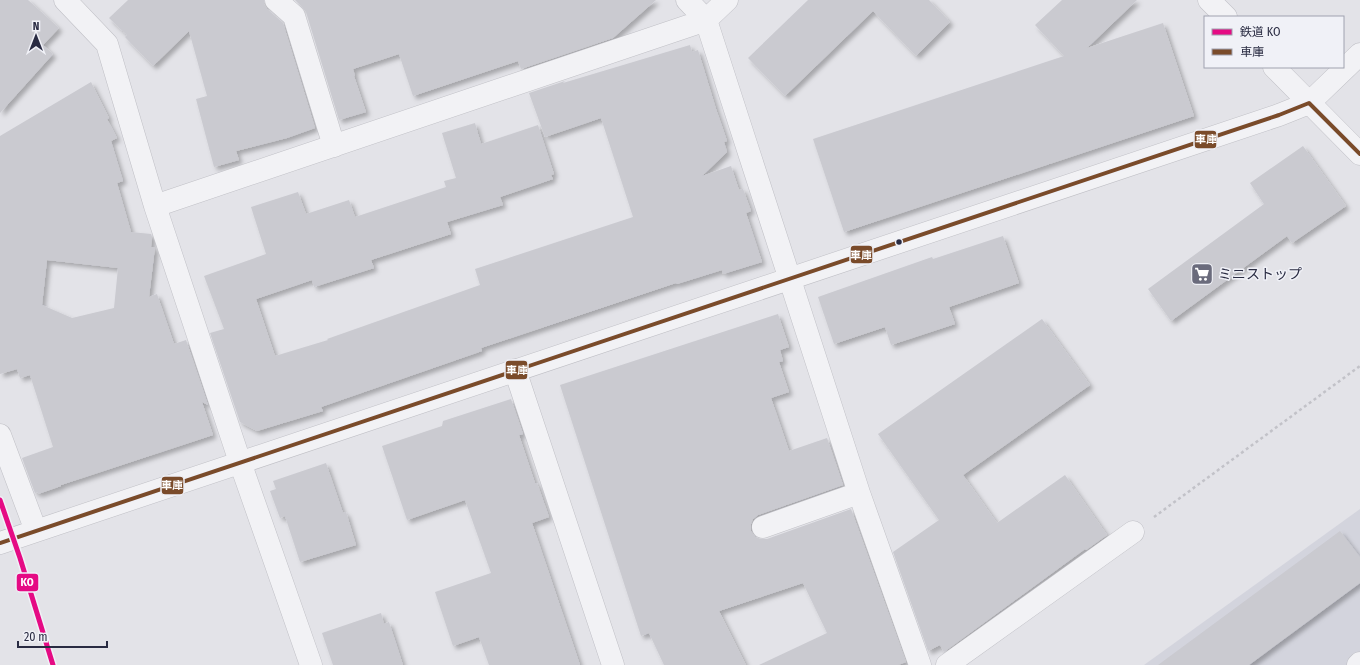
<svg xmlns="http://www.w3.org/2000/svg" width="1360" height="665" font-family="'Fira Sans Condensed','Noto Sans JP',sans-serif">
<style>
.built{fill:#d3d4dd}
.building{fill:#cacad0;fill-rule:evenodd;filter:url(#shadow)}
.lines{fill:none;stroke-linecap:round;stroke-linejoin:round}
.minor-casing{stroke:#c0c0c6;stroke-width:23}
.path{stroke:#c2c2c8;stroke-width:2.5;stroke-dasharray:3 3;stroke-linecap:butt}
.minor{stroke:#f2f2f5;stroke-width:22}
.bus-1-casing{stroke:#f0f1f7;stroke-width:7}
.bus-1{stroke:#7a4b2a;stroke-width:4}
.rail-1-casing{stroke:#f0f1f7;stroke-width:8}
.rail-1{stroke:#e50b84;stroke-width:5}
.bus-dot{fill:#292b42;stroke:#f0f1f7;stroke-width:1.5}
.labels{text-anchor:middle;stroke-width:3;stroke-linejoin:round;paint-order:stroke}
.poi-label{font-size:14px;fill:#292b42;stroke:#f0f1f7;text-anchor:start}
.line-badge{stroke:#f0f1f7;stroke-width:1.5}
.badge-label{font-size:11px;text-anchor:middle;font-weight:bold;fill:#fff}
</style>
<defs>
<filter id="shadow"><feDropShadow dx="3.5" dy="3.5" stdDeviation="2" flood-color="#0004"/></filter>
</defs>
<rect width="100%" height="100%" fill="#e3e3e8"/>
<!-- built -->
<path class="built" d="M 1360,509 L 1360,665 L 1144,665 Z"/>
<!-- building -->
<path class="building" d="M 0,0 L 28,0 L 59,28 L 43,45 L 53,54 L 0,113 Z
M 128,0 L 264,0 L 264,4 L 267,9 L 283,23 L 315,128 L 287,138 L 236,151 L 239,160 L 214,167 L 196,99 L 207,96 L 189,31 L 153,66 L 125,37 L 127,35 L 109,18 Z
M 295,0 L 656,0 L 613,38 L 521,69 L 518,61 L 413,96 L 399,54 L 353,69 L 355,76 L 354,76 L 366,112 L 339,120 L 306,12 L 302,7 Z
M 808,0 L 929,0 L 950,22 L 916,56 L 873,11 L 785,96 L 748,58 Z
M 1062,0 L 1137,0 L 1087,48 L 1163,23 L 1194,116 L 844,232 L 813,139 L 1064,56 L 1035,25 Z
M 690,45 L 692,52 L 698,50 L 716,109 L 727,141 L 724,142 L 727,152 L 702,176 L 731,166 L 739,190 L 743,189 L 751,211 L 746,213 L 762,262 L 723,274 L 722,270 L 677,284 L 676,283 L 481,348 L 482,351 L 321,407 L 323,411 L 257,431 L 240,422 L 210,333 L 224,329 L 204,276 L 266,254 L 251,207 L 298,192 L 306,214 L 349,200 L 355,217 L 446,187 L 444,181 L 456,178 L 442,133 L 475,123 L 481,144 L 538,125 L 554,174 L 551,175 L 553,179 L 500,197 L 503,205 L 447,222 L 451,234 L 371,260 L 374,268 L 314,287 L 312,280 L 256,299 L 275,356 L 328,340 L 327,339 L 480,285 L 475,269 L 633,217 L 601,118 L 545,137 L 529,93 L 565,81 L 563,83 Z
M 91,82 L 109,118 L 107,119 L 117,138 L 111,141 L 123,181 L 117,183 L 131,232 L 151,234 L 152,237 L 151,247 L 155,247 L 149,297 L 157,294 L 174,344 L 186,340 L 208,405 L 202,402 L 213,435 L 61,485 L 61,486 L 38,494 L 38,492 L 35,493 L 22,458 L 53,447 L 30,375 L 20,378 L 17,369 L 0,374 L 0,136 ZM 47,260 L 118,268 L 114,308 L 72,318 L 42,305 Z
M 1303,146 L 1346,206 L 1292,243 L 1287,236 L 1171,321 L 1148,289 L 1264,204 L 1250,183 Z
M 1003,236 L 1019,283 L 949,307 L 955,324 L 891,345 L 885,327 L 834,344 L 818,297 L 932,257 L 933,259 Z
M 778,314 L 789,347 L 780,350 L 783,361 L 779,362 L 789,392 L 771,398 L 789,451 L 827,438 L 843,485 L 758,515 L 753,519 L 751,524 L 751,531 L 755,537 L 761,539 L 767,539 L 851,509 L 906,662 L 898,665 L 759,665 L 827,633 L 803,583 L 719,611 L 746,665 L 664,665 L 649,633 L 641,636 L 560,385 Z
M 1042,319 L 1090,385 L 963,475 L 997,523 L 1065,475 L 1107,535 L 1086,550 L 1085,549 L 944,652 L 940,645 L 928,651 L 893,552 L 939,520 L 878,434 Z
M 511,399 L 523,434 L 519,435 L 535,483 L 537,483 L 549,517 L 532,523 L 580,665 L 489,665 L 479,637 L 453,646 L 435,592 L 491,573 L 465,500 L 407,520 L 382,446 L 442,426 L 443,421 Z
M 326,463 L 343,513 L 346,512 L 356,545 L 300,562 L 285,516 L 280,518 L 270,491 L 276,489 L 273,481 Z
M 1340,531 L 1360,557 L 1360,583 L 1249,665 L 1158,665 Z
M 381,613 L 384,624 L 389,622 L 403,665 L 333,665 L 322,633 Z"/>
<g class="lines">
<!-- minor casing -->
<g class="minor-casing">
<path id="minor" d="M 65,0 L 107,44 L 155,206 L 240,462 L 311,665
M 276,0 L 294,16 L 334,146
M 687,0 L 706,20 L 859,493 L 920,665
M 1209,0 L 1226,17
M 1274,67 L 1360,154
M 155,206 L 706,20 L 727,0
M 515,370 L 613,665
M 0,435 L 36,531
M 763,527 L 859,493
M 0,543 L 1279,115 L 1309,103 L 1360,54
M 947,665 L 1133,532
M 1358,665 L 1360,663"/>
</g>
<!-- path -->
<path class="path" d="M 1154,517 L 1360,366"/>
<!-- minor -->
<use href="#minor" class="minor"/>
<!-- bus-1 casing -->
<g class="bus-1-casing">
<path id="bus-1" d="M 0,543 L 1279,115 L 1309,103 L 1360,154"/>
</g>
<!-- bus-1 -->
<use href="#bus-1" class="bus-1"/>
<!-- rail-1 casing -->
<g class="rail-1-casing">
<path id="rail-1" d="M 0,500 L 20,558 L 53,665"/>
</g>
<!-- rail-1 -->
<use href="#rail-1" class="rail-1"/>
</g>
<!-- icons -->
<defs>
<g id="supermarket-square" transform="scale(1.15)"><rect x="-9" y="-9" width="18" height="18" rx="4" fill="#6a6b7c" stroke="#f0f1f7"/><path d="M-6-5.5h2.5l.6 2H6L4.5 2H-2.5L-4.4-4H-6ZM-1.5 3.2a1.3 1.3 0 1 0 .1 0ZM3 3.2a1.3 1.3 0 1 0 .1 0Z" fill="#fff"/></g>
</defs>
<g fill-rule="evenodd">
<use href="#supermarket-square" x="1202" y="274"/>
</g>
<!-- markers -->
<circle class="bus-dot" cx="899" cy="242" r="3.5"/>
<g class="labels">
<!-- poi labels -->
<g class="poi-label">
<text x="1218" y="279">ミニストップ</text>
</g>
</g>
<g class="line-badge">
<rect x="1194" y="130" width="23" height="19" rx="4" fill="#7a4b2a"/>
<rect x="850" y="245" width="23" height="19" rx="4" fill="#7a4b2a"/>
<rect x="505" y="360" width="23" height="20" rx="4" fill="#7a4b2a"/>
<rect x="161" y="476" width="23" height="19" rx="4" fill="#7a4b2a"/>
<rect x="16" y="573" width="23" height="19" rx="4" fill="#e50b84"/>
</g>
<g class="badge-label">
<text x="1206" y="143">車庫</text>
<text x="861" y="259">車庫</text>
<text x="517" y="374">車庫</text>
<text x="172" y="489">車庫</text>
<text x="27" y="586">KO</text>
</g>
<!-- legend -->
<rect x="1204" y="16" width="140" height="52" fill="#f0f1f7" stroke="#a0a2af"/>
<rect x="1212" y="29" width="20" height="6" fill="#e50b84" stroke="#a0a2af"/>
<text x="1240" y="36" font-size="12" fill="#292b42">鉄道 KO</text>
<rect x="1212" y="49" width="20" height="6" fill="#7a4b2a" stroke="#a0a2af"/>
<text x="1240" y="56" font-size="12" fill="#292b42">車庫</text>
<!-- north arrow -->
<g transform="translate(36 36)" stroke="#f0f1f7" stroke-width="3" paint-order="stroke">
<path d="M0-3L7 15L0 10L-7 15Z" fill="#292b42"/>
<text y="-6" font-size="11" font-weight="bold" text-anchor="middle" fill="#292b42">N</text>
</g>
<!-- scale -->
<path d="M18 641v6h89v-6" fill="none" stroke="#292b42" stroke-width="2"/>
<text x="24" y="641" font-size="12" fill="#292b42" stroke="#f0f1f7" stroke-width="3" paint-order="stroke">20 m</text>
</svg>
